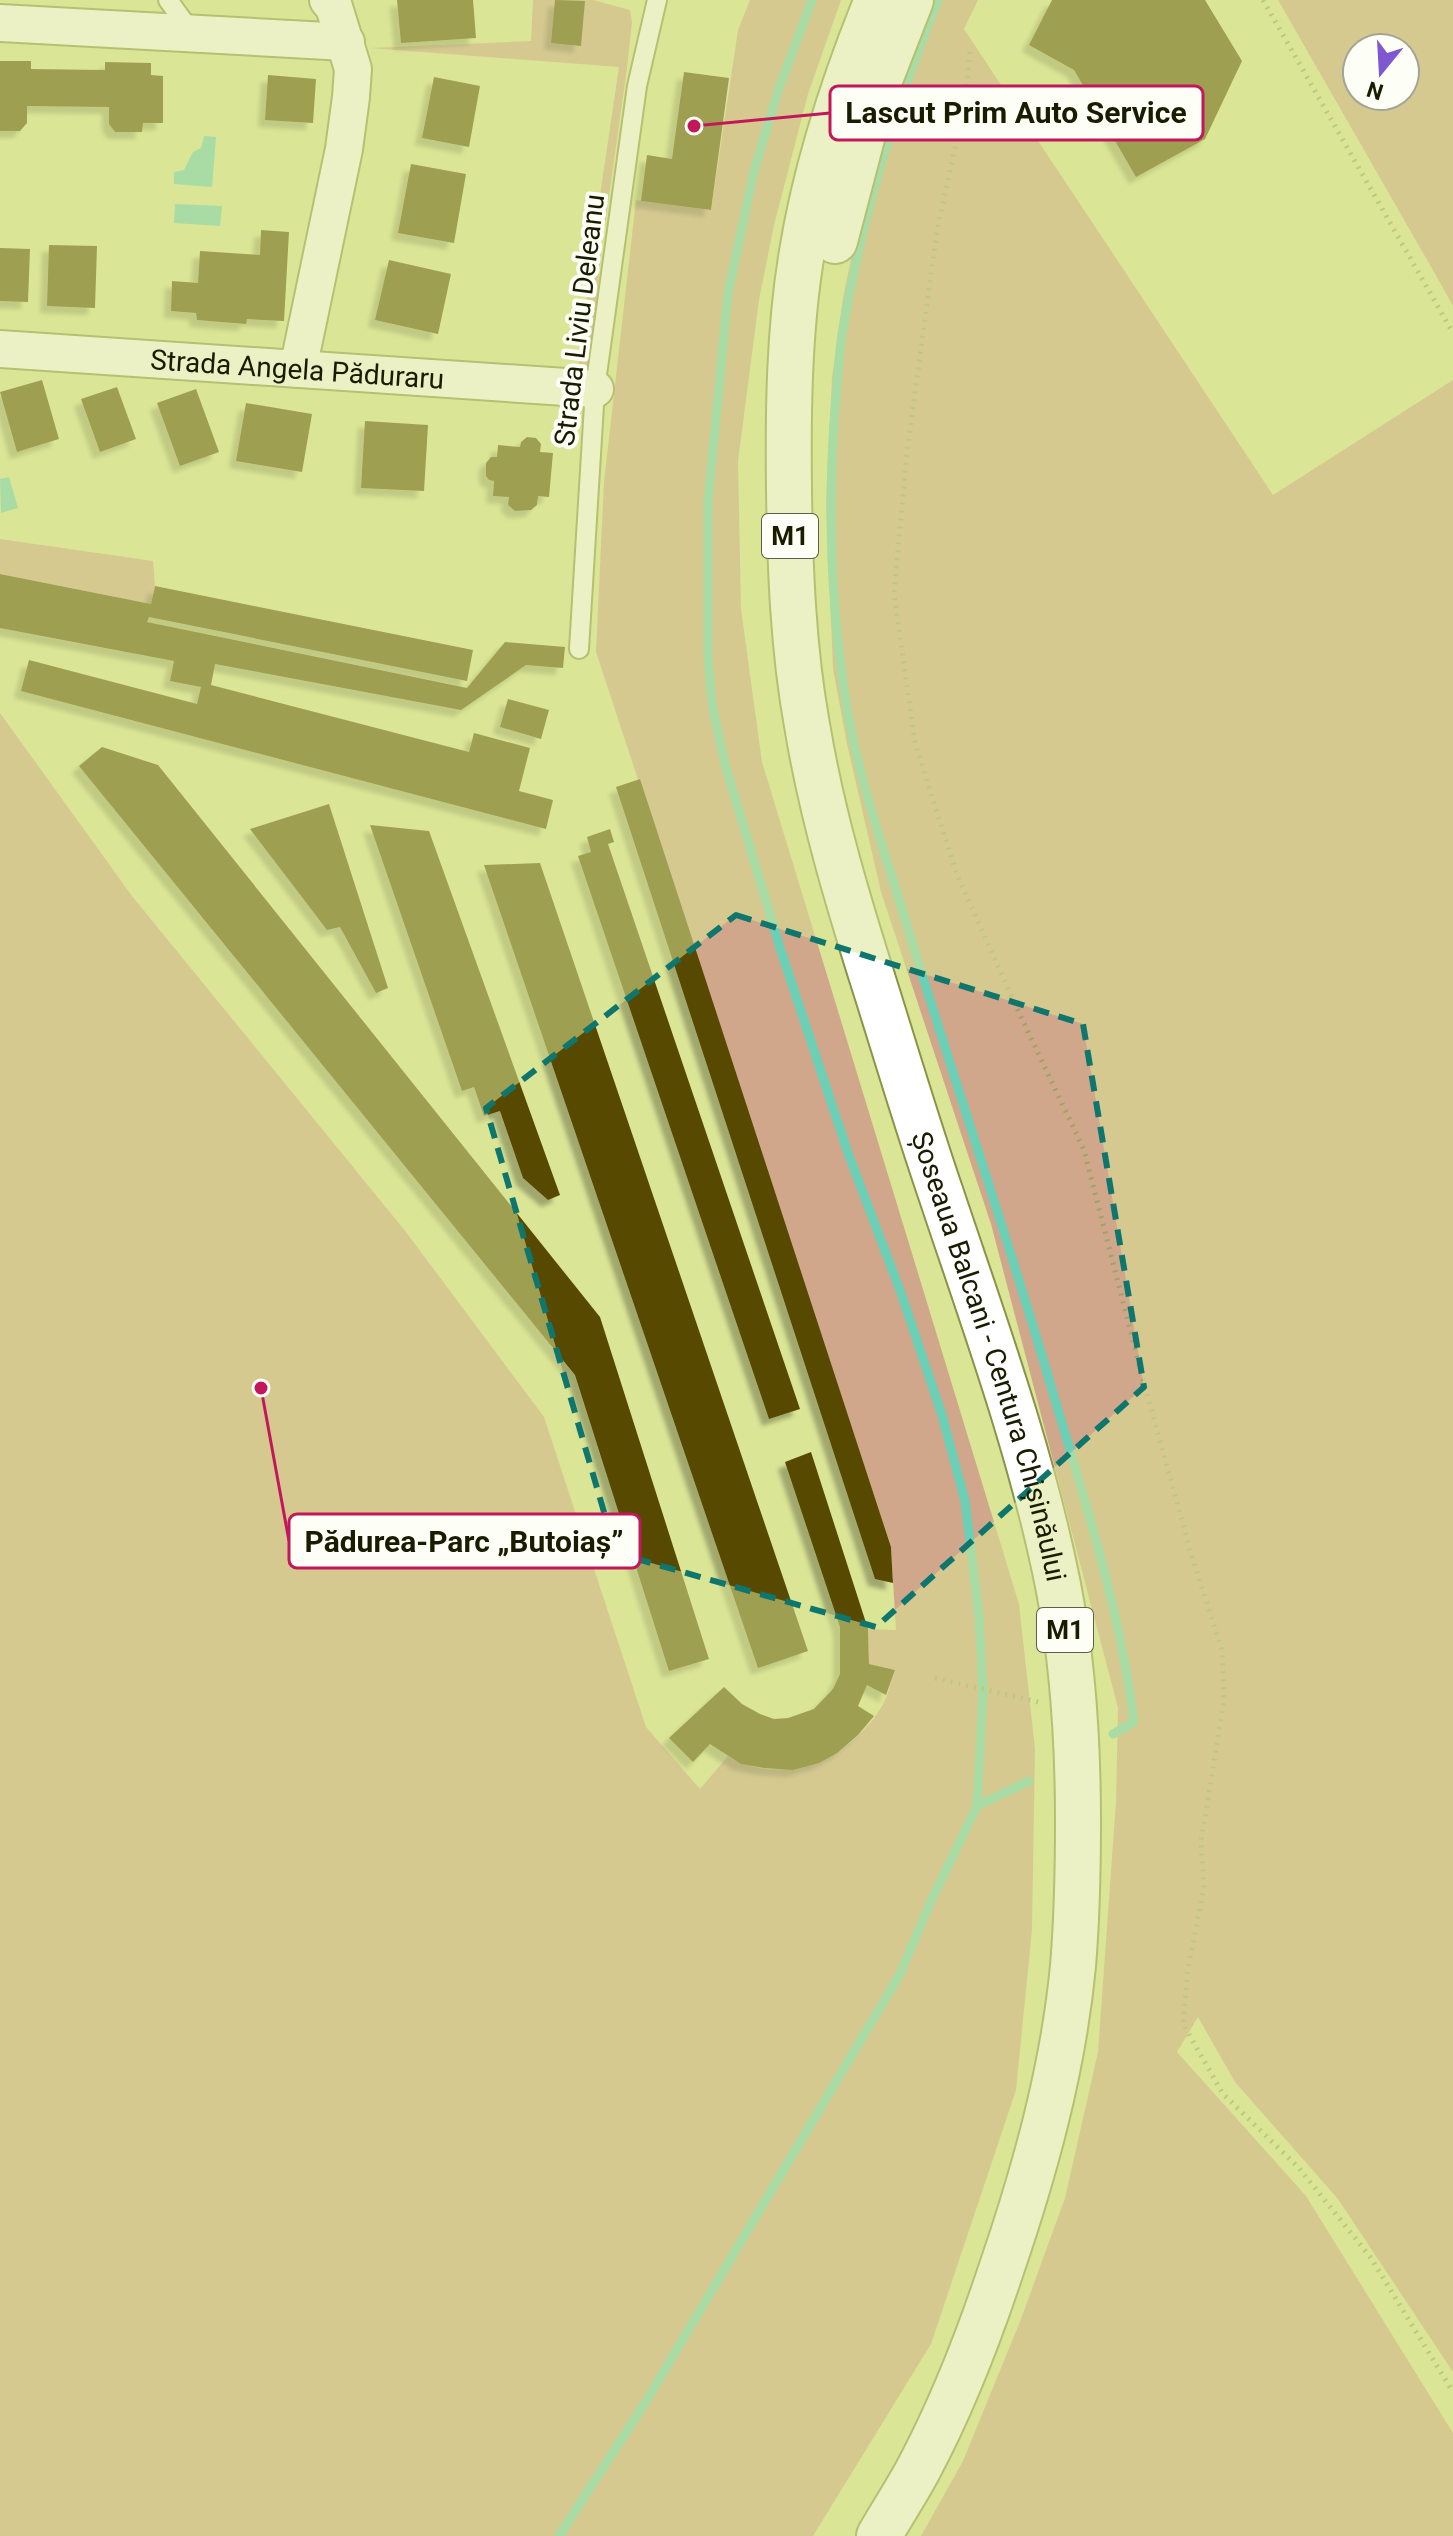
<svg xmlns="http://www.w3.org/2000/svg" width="1453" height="2536" font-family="Roboto,sans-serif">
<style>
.green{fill:#d0a78b;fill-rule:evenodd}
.water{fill:#6bd0b6}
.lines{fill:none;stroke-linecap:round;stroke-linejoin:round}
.stream{stroke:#6bd0b6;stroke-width:9}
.building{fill:#594a05;filter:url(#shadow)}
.lane-casing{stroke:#8a9347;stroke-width:22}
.street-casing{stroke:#8a9347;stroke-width:40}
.highway-casing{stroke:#8a9347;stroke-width:48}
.path{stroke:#9ca466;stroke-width:5;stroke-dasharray:2 6;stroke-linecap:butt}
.lane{stroke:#fff;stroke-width:18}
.street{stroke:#fff;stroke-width:36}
.highway{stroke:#fff;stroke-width:44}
.marked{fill:none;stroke:#0f766e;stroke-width:6;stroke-dasharray:16 10;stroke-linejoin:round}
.labels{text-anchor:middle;stroke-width:8;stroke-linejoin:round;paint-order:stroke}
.shield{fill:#fdfff7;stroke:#5e604a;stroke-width:2}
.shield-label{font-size:26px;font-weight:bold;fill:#1a1c00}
.street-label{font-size:28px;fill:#1a1c00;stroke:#fdfff7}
.leader{fill:none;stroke:#c2185b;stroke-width:3}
.callout-dot{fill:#c2185b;stroke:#fdfff7;stroke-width:3}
.callout{fill:#fdfff7;stroke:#c2185b;stroke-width:3}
.callout-label{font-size:30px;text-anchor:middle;font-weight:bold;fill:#1a1c00}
</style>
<defs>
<filter id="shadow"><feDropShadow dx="-7" dy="7" stdDeviation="2" flood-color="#0004"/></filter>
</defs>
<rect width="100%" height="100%" fill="#dae596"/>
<!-- green -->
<path class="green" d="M 533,0 L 593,0 L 630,10 L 632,22 L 627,68 L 605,225 L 595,229 L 619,67 L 370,48 L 531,41 Z
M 750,0 L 841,0 L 808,94 L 774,225 L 759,300 L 738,461 L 741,609 L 762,762 L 1019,1604 L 1035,1749 L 1032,1930 L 1016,2090 L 931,2344 L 813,2536 L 0,2536 L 0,713 L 132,896 L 406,1232 L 544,1417 L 646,1727 L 700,1789 L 728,1756 C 783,1789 852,1758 882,1706 C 888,1696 891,1681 895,1670 L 869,1664 L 868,1629 L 896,1630 L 891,1547 L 596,652 L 604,482 L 636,200 L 711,210 L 738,30 Z
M 930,0 L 978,0 L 964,29 L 1273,495 L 1453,380 L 1453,2372 L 1338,2199 L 1235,2082 L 1198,2017 L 1177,2052 L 1306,2196 L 1453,2433 L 1453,2536 L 921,2536 L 963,2461 L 1021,2319 L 1065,2198 L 1098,2052 L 1116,1802 L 1118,1708 L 991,1224 L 881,892 L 847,744 L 833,669 L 826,502 L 832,378 L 843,298 L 864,195 L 917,29 Z
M 1278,0 L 1453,0 L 1453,306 L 1438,279 ZM 1357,48 L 1405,48 L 1405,96 L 1357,96 Z
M 593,248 L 601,256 L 588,377 L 577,379 Z
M 0,539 L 153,561 L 155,586 L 151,604 L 0,574 Z"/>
<!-- water -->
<path class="water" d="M 204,136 L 216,137 L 212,187 L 174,184 L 174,172 L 184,170 L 193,152 L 201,148 Z
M 175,204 L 222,206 L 220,226 L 174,223 Z
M 9,477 L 18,508 L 1,513 L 0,479 Z"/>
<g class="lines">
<!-- stream -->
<path class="stream" d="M 812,0 L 779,88 L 754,171 L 728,293 L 708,501 L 708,656 L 712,705 L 725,764 L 781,951 L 848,1153 L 901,1293 L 942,1415 L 965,1501 L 979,1616 L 983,1693 L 977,1806
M 938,0 C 895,106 861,221 842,334 C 839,355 838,376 836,397 C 827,501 830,605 847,708 C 860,784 887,859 909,932 C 956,1086 1008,1238 1053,1393 C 1085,1501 1120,1610 1134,1722 L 1113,1734
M 559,2536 L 645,2403 L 900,1974 L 931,1901 L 977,1806 L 1029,1781"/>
</g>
<!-- building -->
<path class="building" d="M 397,0 L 473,0 L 476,38 L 401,43 Z
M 555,0 L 585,1 L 581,46 L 551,43 Z
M 1052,0 L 1205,0 L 1242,61 L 1205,139 L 1136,177 L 1074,70 L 1029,45 Z
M 0,61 L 31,61 L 31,69 L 105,70 L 105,62 L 151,63 L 151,75 L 163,76 L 163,123 L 143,123 L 142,132 L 115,132 L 109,124 L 109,107 L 27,106 L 27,123 L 20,131 L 0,131 Z
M 684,72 L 729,78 L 711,210 L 641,201 L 647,155 L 672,159 Z
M 268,75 L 316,79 L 313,123 L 265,120 Z
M 434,77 L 480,86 L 469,147 L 422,138 Z
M 411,164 L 466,174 L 454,243 L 398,233 Z
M 261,230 L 289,232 L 284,321 L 247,319 L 246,324 L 197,320 L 196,313 L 171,311 L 172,281 L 198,283 L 200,251 L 260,255 Z
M 49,245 L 97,246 L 95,308 L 47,306 Z
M 0,248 L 30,249 L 28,302 L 0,301 Z
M 389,260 L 451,274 L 438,334 L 375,320 Z
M 42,380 L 59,439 L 17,452 L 0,392 Z
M 117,387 L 136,439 L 100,452 L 81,399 Z
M 196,389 L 219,452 L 180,466 L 157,403 Z
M 246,403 L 312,414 L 302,472 L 236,461 Z
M 365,421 L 428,425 L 424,491 L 361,488 Z
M 527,437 L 536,438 L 541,444 L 540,452 L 553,453 L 549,497 L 538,496 L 537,505 L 531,510 L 515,511 L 508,505 L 509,497 L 493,496 L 494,481 L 489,480 L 486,476 L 486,463 L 491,457 L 497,457 L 498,445 L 520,447 L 521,442 Z
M 0,574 L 151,604 L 155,586 L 473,650 L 467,681 L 149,617 L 147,622 L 467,688 L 505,642 L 565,647 L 563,668 L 526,665 L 461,710 L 215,664 L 211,685 L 469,752 L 474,733 L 530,748 L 519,791 L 553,800 L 546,829 L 21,691 L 29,660 L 197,704 L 201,687 L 170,681 L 174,661 L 0,628 Z
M 508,699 L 549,710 L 541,739 L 500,727 Z
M 102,747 L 158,765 L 600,1317 L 709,1659 L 669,1671 L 575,1375 L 79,766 Z
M 640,779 L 891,1547 L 893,1583 L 875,1579 L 616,787 Z
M 329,804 L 388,988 L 376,993 L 340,927 L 327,930 L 250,829 Z
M 370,825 L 429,831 L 560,1195 L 548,1200 L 523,1178 L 500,1111 L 484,1116 L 474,1087 L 462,1091 Z
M 610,829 L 614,842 L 608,844 L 800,1409 L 769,1419 L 578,856 L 591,852 L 587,837 Z
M 540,863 L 808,1651 L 758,1668 L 484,865 Z
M 811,1452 L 868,1629 L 869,1664 L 895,1670 L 886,1695 L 867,1685 L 858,1706 L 874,1716 L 858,1735 L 837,1753 L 819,1763 L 793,1770 L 764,1768 L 741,1764 L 710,1744 L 693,1762 L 669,1738 L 724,1687 L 742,1704 L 760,1714 L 774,1719 L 788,1718 L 814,1709 L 833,1689 L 840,1674 L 840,1627 L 785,1462 Z"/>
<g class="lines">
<!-- lane casing -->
<g class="lane-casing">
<path id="lane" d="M 168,0 L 192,33
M 579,649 L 595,389 L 637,86 L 657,0"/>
</g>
<!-- street casing -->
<g class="street-casing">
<g id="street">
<path d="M 0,23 L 346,42"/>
<path id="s1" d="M 0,349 L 595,389"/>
<path d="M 298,369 L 344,149 L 351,97 L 353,69 L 334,7 L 328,0"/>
</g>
</g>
<!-- highway casing -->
<g class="highway-casing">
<g id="highway">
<path id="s2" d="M 877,0 C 844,81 816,166 802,252 C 789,329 788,411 789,489 C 790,567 793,648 807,725 C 822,816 849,905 877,993 C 898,1060 918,1127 941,1194 C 984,1323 1031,1450 1058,1585 C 1073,1662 1078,1742 1078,1821 C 1078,1869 1077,1918 1073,1966 C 1063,2071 1034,2174 1000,2273 C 978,2339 952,2406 919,2468 C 907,2491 892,2513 879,2536"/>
<path d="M 835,241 L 872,100 L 911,0"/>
</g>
</g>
<!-- path -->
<path class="path" d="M 1263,0 L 1453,333
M 970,52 L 964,107 L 937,230 L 907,452 L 894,594 L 915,743 L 957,875 L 1021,1017 L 1084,1150 L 1141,1372 L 1192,1557 L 1222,1650 L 1224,1700 L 1201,1842 L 1204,1888 L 1188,1968 L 1183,2024 L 1223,2094 L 1299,2168 L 1371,2258 L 1453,2392
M 935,1678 L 1038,1702"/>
<!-- lane -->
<use href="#lane" class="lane"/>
<!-- street -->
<use href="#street" class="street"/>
<!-- highway -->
<use href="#highway" class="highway"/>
</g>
<!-- marked area -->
<path d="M0 0H1453V2536H0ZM 736,915 L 1083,1024 L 1144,1387 L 876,1627 L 616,1553 L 486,1108 Z" fill="#dae596" fill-opacity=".55" fill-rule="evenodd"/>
<path class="marked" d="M 736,915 L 1083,1024 L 1144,1387 L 876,1627 L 616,1553 L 486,1108 Z"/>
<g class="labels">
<!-- shield labels -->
<g class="shield">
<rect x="762" y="514" width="56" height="44" rx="6"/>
<rect x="1037" y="1608" width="56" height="44" rx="6"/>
</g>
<g class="shield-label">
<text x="790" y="545">M1</text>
<text x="1065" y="1639">M1</text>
</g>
<!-- street labels -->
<g class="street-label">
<text transform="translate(579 320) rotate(-83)" y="10">Strada Liviu Deleanu</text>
<text dy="10" stroke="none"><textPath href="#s1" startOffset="298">Strada Angela Păduraru</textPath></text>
<text dy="10" stroke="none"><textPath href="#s2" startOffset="1396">Șoseaua Balcani - Centura Chișinăului</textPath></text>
</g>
</g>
<!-- callouts -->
<path class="leader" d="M694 126L830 113M261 1388L289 1541"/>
<g class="callout-dot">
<circle cx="694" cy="126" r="8"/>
<circle cx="261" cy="1388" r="8"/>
</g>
<g class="callout">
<rect x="830" y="86" width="373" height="54" rx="8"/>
<rect x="289" y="1514" width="351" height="54" rx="8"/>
</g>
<g class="callout-label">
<text x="1016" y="123">Lascut Prim Auto Service</text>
<text x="464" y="1552">Pădurea-Parc „Butoiaș”</text>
</g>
<!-- north arrow -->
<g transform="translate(1381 72) rotate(198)"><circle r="38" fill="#fdfff7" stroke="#a2a494" stroke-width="2"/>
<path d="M0-6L14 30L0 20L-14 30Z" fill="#7e57d1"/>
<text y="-12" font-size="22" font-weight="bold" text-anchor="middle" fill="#1a1c00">N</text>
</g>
</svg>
